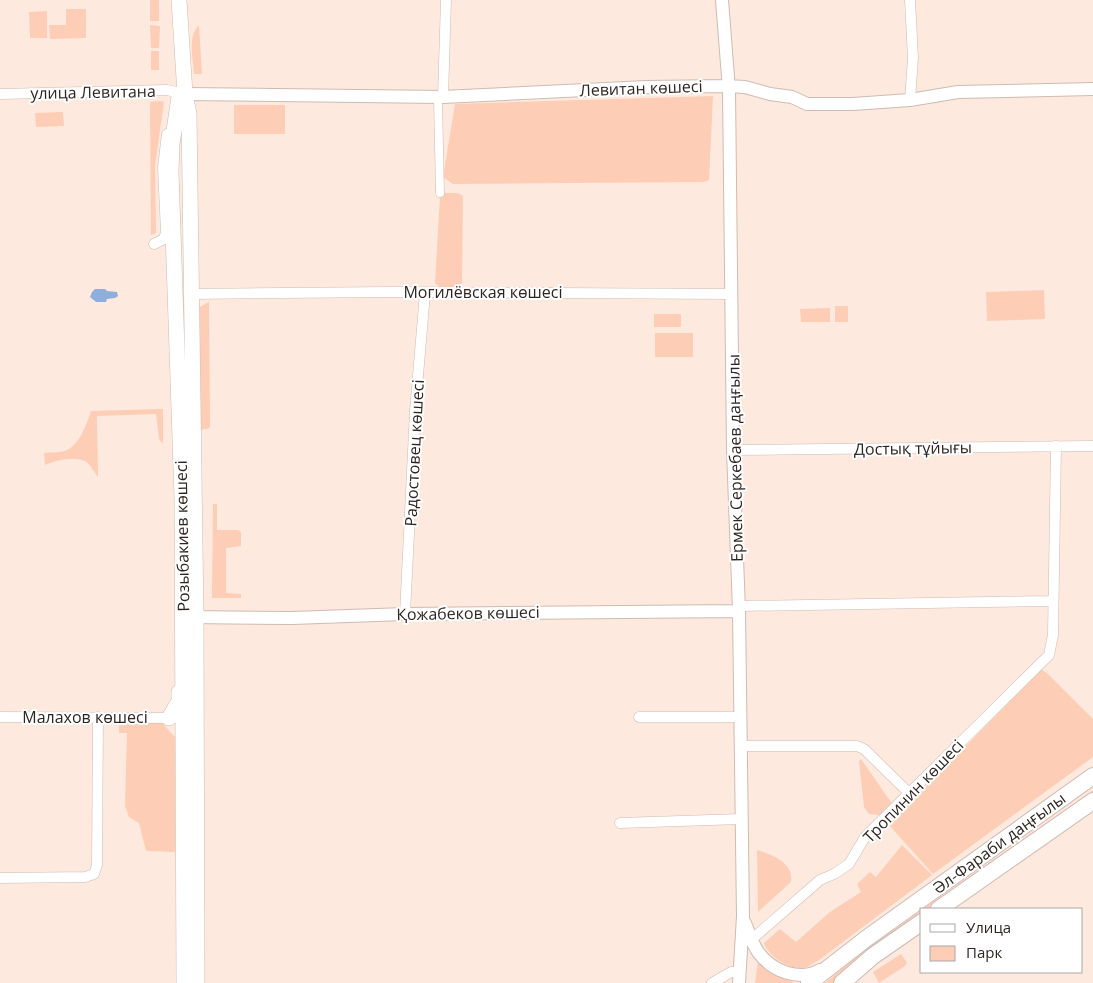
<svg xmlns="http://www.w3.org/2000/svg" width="1093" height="983" font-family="'Open Sans',sans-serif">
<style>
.green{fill:#fdcdb5}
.water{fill:#8eafdc}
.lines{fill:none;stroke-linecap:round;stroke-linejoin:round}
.pedestrian-casing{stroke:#cebbb1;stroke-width:9}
.minor-casing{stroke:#cebbb1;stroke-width:11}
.tertiary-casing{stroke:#cebbb1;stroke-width:14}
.secondary-casing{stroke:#cebbb1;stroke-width:16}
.primary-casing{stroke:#cebbb1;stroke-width:18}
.pedestrian{stroke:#fff;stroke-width:8}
.minor{stroke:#fff;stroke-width:10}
.tertiary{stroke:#fff;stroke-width:12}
.secondary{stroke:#fff;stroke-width:15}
.primary{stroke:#fff;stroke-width:16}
.labels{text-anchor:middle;stroke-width:4;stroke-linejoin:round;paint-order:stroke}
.street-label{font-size:16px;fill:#2d2521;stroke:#fff}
</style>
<rect width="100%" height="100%" fill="#fee9df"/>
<!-- green -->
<path class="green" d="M 150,0 L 159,0 L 159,21 L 150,21 Z
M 66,9 L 86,9 L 86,38 L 50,39 L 49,25 L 66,25 Z
M 47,11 L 47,38 L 30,38 L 29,12 Z
M 150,25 L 160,26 L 159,48 L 151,48 Z
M 199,25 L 202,74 L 194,74 C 193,58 187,37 199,25 Z
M 151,51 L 159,51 L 159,70 L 151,70 Z
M 713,96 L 709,180 L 704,182 L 453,184 L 443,177 L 455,104 Z
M 162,101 L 164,102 L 155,166 L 156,233 L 151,235 L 150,102 Z
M 234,105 L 285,105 L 285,134 L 234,134 Z
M 63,112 L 64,126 L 36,127 L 35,113 Z
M 444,193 L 458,193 L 463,196 L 462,283 L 459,287 L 440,287 L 435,283 L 440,197 Z
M 1044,290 L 1045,319 L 987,321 L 986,292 Z
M 209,302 L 210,428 L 201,430 L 198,308 Z
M 835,306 L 848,306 L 848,322 L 835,322 Z
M 830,308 L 830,322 L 801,322 L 800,309 Z
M 654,314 L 681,314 L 681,327 L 654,327 Z
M 655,333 L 693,333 L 693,357 L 655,357 Z
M 163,409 L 163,444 L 159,439 L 156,414 L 97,416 L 98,477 C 94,472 90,464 85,461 C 73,456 56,460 45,465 L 44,453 C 50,452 59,453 65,451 C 80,445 86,425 91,411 Z
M 213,504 L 217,504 L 217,530 L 238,530 L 241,532 L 241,546 L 226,548 L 226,593 L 241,594 L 241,598 L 212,598 Z
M 1041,669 L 1048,674 L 1093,719 L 1093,757 L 933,874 L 889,825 Z
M 119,723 L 162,723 L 175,737 L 175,852 L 146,851 L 139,823 L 129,817 L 125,806 L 127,733 L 119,733 Z
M 861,759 L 893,805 L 880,815 L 869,814 L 864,807 L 859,761 Z
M 1093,790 L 1093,795 L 931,909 L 923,909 Z
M 902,845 L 932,875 L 819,960 C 814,962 809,967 804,968 C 789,970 768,956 764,943 L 780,929 L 796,942 L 830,912 L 861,892 L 857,884 L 870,872 L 876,877 Z
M 757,850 C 773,855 794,863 791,882 L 758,912 Z
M 922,910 L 922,916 L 835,983 L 825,983 L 861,953 Z
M 901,954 L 907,963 L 905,966 L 879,983 L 873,972 Z
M 758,960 L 777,975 L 795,983 L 755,983 Z"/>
<!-- water -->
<path class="water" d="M 95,289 L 105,289 L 107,291 L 117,292 L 118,296 L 115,298 L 107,299 L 106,302 L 96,302 L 90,297 L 92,292 Z"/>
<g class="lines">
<!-- pedestrian casing -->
<g class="pedestrian-casing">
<path id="pedestrian" d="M 438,99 L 440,193"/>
</g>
<!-- minor casing -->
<g class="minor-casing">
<path id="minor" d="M 0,94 L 167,90 L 185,94
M 443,97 L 446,0
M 910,100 L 913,58 L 910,0
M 154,244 L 164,239 L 166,232 L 163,167 L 167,134
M 191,294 L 392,292 L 732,294
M 733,450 L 1093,446
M 739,606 L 1052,601
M 405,614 L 415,411 L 425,293
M 0,717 L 174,718
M 639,717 L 740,717
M 740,746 L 857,746 L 864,749 L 909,793
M 620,823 L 741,819
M 0,878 L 85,877 L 94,874 L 97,865 L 98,717
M 751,940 L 820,880 L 834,874 L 849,864 L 865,837 L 882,820 L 1049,655 L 1053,635 L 1056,446
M 712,983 L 731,972 L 740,972"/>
</g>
<!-- tertiary casing -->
<g class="tertiary-casing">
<path id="tertiary" d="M 722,0 L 729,90 L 733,450 L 739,611 L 743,916 L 739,983
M 185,94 L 443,97 L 646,87 L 728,86 L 745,87 L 770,94 L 792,97 L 807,104 L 853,104 L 910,100 L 958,92 L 1093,89
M 186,617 L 292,618 L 405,614 L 739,611
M 745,923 C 749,933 752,943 758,952 C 772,971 799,982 820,970"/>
</g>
<!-- secondary casing -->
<g class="secondary-casing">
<path id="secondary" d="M 179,0 L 185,94 L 189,114 L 196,617 L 197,983
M 169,718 L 179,701 L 179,692
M 184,983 L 182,498 L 171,172 L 172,144 L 179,97 L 185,94"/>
</g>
<!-- primary casing -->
<g class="primary-casing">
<path id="primary" d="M 939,909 L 1093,801
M 809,983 L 867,938 L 1093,776
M 842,983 L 873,956 L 922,922"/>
</g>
<!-- pedestrian -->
<use href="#pedestrian" class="pedestrian"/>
<!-- minor -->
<use href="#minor" class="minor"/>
<!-- tertiary -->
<use href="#tertiary" class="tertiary"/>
<!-- secondary -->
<use href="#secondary" class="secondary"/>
<!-- primary -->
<use href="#primary" class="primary"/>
</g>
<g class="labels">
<!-- street labels -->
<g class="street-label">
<text transform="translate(641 88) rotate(-2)" y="6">Левитан көшесі</text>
<text transform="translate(93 92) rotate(-1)" y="6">улица Левитана</text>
<text x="483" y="298">Могилёвская көшесі</text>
<text transform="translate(913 448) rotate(-1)" y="6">Достық тұйығы</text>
<text transform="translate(414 453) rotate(-87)" y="6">Радостовец көшесі</text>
<text transform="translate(735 458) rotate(-91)" y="6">Ермек Серкебаев даңғылы</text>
<text transform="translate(182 536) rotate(-91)" y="6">Розыбакиев көшесі</text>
<text transform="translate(468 613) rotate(-1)" y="6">Қожабеков көшесі</text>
<text x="85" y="723">Малахов көшесі</text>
<text transform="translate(913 791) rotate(-46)" y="6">Тропинин көшесі</text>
<text transform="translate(999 843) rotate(-36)" y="6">Әл-Фараби даңғылы</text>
</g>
</g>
<!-- legend -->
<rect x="920" y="908" width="162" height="65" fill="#ffffff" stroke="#aba8a6"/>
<rect x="930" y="924" width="25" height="8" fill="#ffffff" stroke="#aba8a6"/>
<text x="966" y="933" font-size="15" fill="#2d2521">Улица</text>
<rect x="930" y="946" width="25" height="15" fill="#fdcdb5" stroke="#aba8a6"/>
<text x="966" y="958" font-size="15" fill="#2d2521">Парк</text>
</svg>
